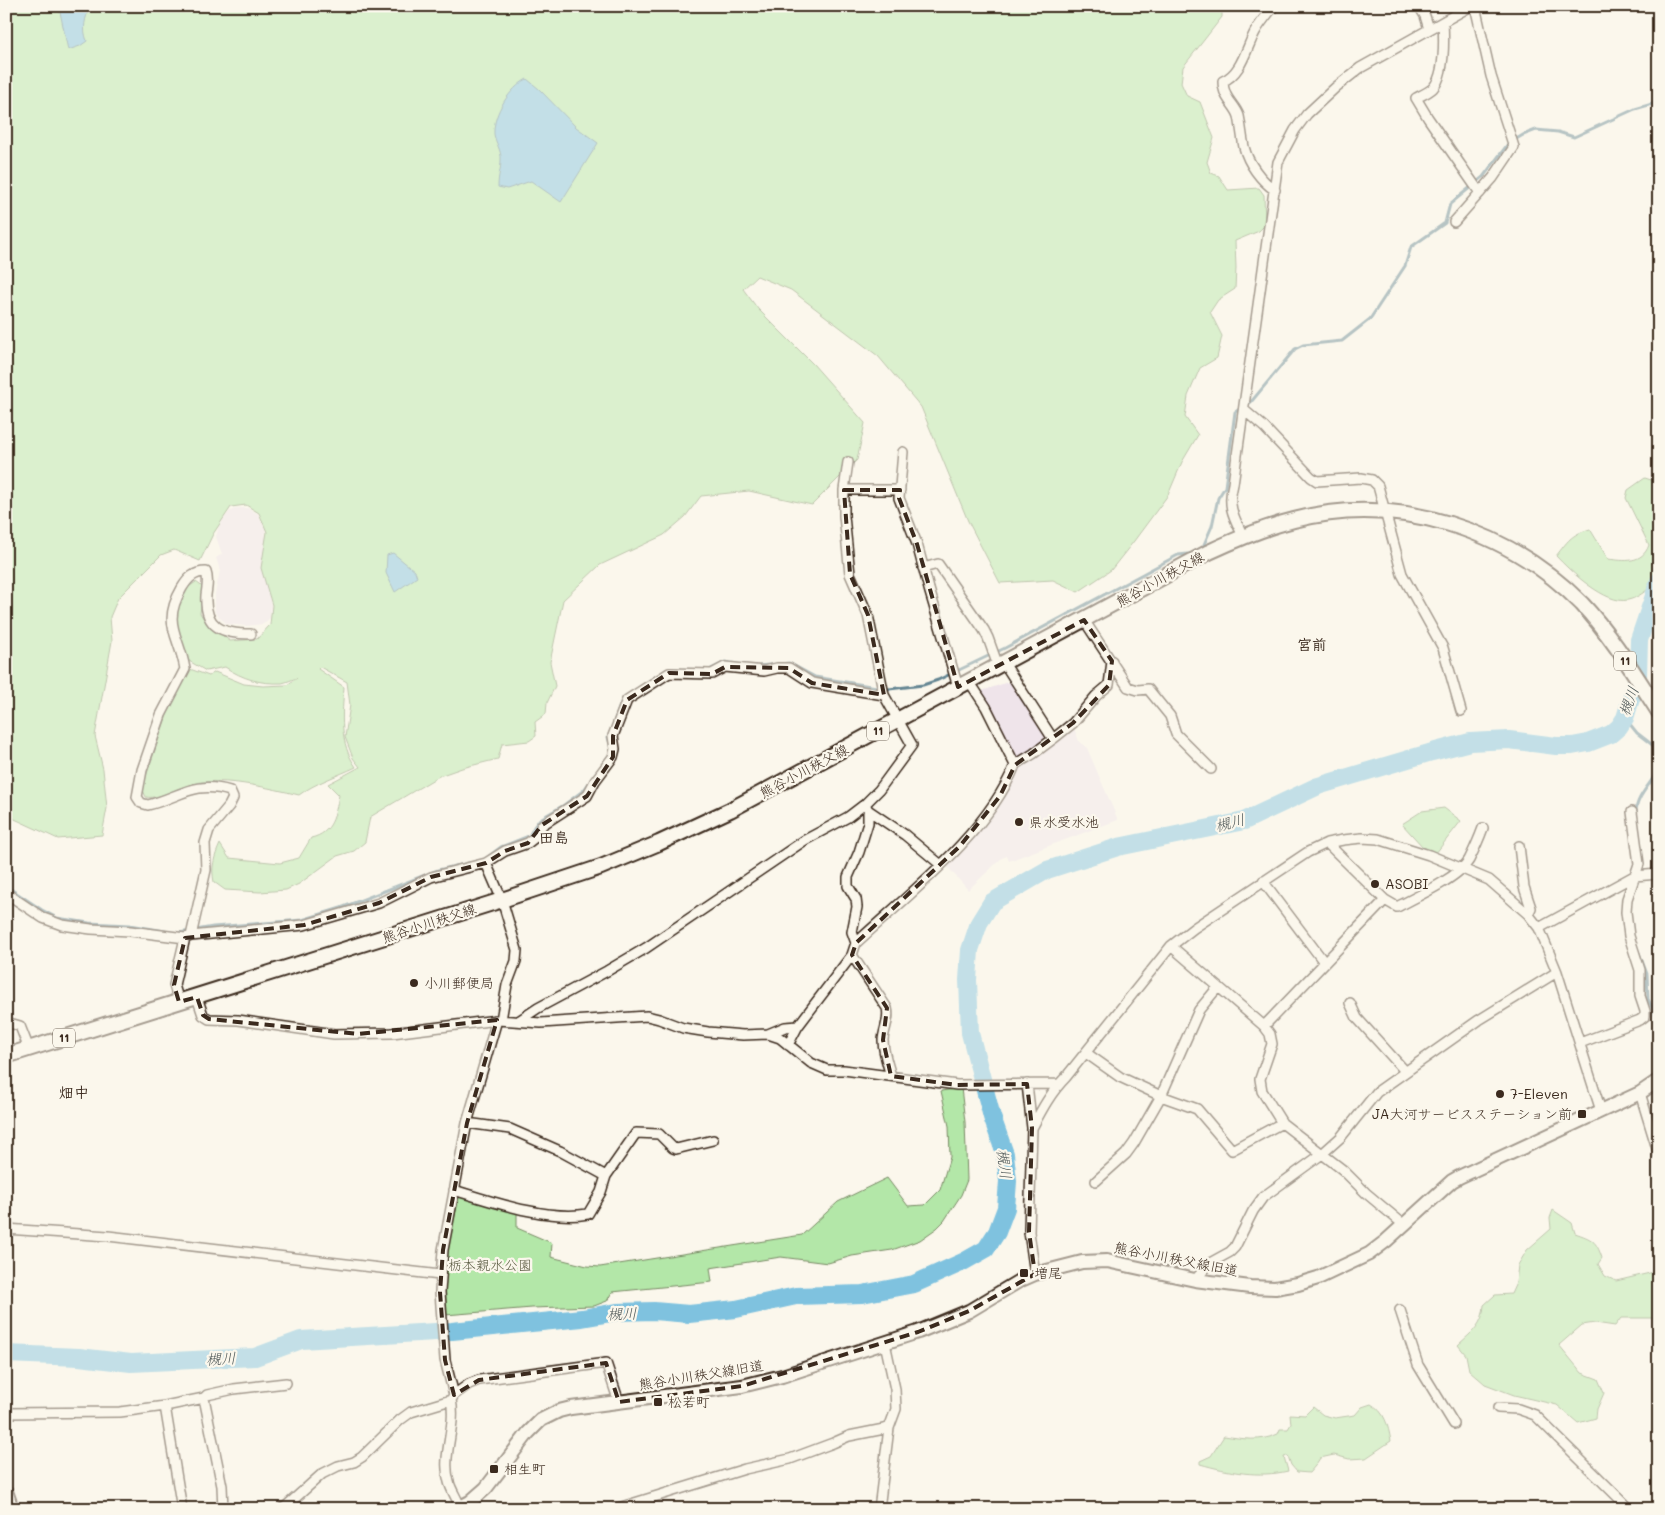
<svg xmlns="http://www.w3.org/2000/svg" width="1665" height="1515" font-family="Mali,'Klee One',sans-serif">
<style>
.built{fill:#efe4ea}
.green{fill:#b3e7a8;stroke:#778863}
.water{fill:#7fc2df;stroke:#648592}
.lines{fill:none;stroke-linecap:round;stroke-linejoin:round}
.stream{stroke:#648592;stroke-width:3}
.river{stroke:#7fc2df;stroke-width:18}
.street-casing{stroke:#3b2a1e;stroke-width:12}
.secondary-casing{stroke:#3b2a1e;stroke-width:16}
.primary-casing{stroke:#3b2a1e;stroke-width:18}
.street{stroke:#fbf7ec;stroke-width:9}
.secondary{stroke:#fbf7ec;stroke-width:12}
.primary{stroke:#fbf7ec;stroke-width:14}
.marked{fill:none;stroke:#3b2a1e;stroke-width:4;stroke-dasharray:10 6;stroke-linejoin:round}
.poi-dot{fill:#3b2a1e;stroke:#fbf7ec;stroke-width:2}
.labels{text-anchor:middle;stroke-width:4.5;stroke-linejoin:round;paint-order:stroke}
.shield{fill:#fbf7ec;stroke:#75685c;stroke-width:1}
.shield-label{font-size:12px;font-weight:bold;fill:#3b2a1e}
.street-label{font-size:14px;fill:#3b2a1e;stroke:#fbf7ec}
.poi-label{font-size:14px;fill:#3b2a1e;stroke:#fbf7ec;text-anchor:start}
.park-label{font-size:14px;fill:#595940;stroke:#fbf7ec}
.neighbourhood-label{font-size:15px;font-weight:bold;fill:#3b2a1e;stroke:#fbf7ec}
.water-label{font-size:15px;font-style:italic;fill:#4f5858;stroke:#fbf7ec}
</style>
<rect width="100%" height="100%" fill="#fbf7ec"/>
<filter id="ink" filterUnits="userSpaceOnUse"><feTurbulence type="fractalNoise" baseFrequency=".02" numOctaves="2"/><feDisplacementMap in="SourceGraphic" scale="10" xChannelSelector="R" yChannelSelector="G"/><feConvolveMatrix kernelMatrix="1 2 1 2 8 2 1 2 1" color-interpolation-filters="sRGB"/></filter>
<g filter="url(#ink)">
<!-- built -->
<path class="built" d="M 236,508 L 248,508 L 258,514 L 265,529 L 267,546 L 266,581 L 271,606 L 270,618 L 263,624 L 246,626 L 227,624 L 219,617 L 215,612 L 215,594 L 220,570 L 216,558 L 222,554 L 216,537 L 219,526 L 229,512 Z
M 1008,682 L 1015,685 L 1047,736 L 1019,759 L 1007,744 L 981,694 L 982,691 Z
M 1071,727 L 1074,728 L 1079,741 L 1087,748 L 1118,820 L 1009,861 L 1007,856 L 1002,858 L 968,890 L 945,864 L 988,819 L 1006,796 L 1019,768 L 1054,745 L 1054,741 Z"/>
<!-- green -->
<path class="green" d="M 6,6 L 1222,6 L 1222,17 L 1183,67 L 1181,83 L 1187,96 L 1200,102 L 1214,138 L 1207,162 L 1211,173 L 1219,176 L 1228,190 L 1259,188 L 1264,195 L 1265,225 L 1259,231 L 1235,241 L 1236,268 L 1235,289 L 1218,300 L 1210,312 L 1222,336 L 1217,358 L 1200,368 L 1188,396 L 1185,417 L 1198,435 L 1182,462 L 1168,495 L 1134,541 L 1111,570 L 1078,592 L 1053,580 L 1000,583 L 968,521 L 921,407 L 878,356 L 791,290 L 757,276 L 743,289 L 758,309 L 813,364 L 865,423 L 857,460 L 812,505 L 749,491 L 701,496 L 685,517 L 664,535 L 600,565 L 563,600 L 550,662 L 555,686 L 547,703 L 546,714 L 535,722 L 536,736 L 529,741 L 502,744 L 498,759 L 462,768 L 439,776 L 370,817 L 365,842 L 354,851 L 337,856 L 299,884 L 286,890 L 260,892 L 225,890 L 214,882 C 211,868 214,857 220,844 L 229,858 L 280,863 L 299,858 L 311,838 C 333,833 335,815 339,795 L 328,784 L 360,767 L 353,758 L 345,737 L 350,705 L 347,682 L 320,667 L 318,669 L 344,687 C 342,714 339,744 356,767 C 337,776 315,783 299,795 C 270,788 231,779 202,782 C 186,783 160,800 146,797 L 142,788 L 167,715 L 190,669 L 209,676 L 215,672 L 244,684 L 263,686 L 287,685 L 297,678 C 293,679 287,682 282,683 C 260,684 243,679 225,667 L 206,671 L 189,661 L 182,648 L 175,621 L 176,604 L 187,588 L 196,582 L 204,588 L 200,613 L 207,624 L 230,641 L 257,639 L 270,625 L 272,605 L 261,568 L 267,532 L 259,513 L 246,505 L 231,507 L 213,534 L 200,561 L 174,550 L 161,555 L 118,598 L 110,617 L 112,641 L 95,736 L 103,769 L 107,808 L 102,835 L 58,839 L 6,815 Z
M 1645,478 L 1654,481 L 1659,479 L 1659,572 L 1655,585 C 1646,590 1638,598 1628,600 C 1606,605 1570,571 1556,556 C 1568,541 1570,535 1590,529 L 1608,559 C 1625,561 1642,564 1649,545 L 1626,498 L 1628,490 Z
M 1444,808 L 1461,821 L 1436,853 L 1423,847 L 1402,824 L 1422,811 Z
M 961,1088 L 965,1122 L 967,1180 L 961,1195 L 944,1221 L 937,1228 L 920,1240 L 892,1250 L 852,1256 L 828,1263 L 781,1257 L 710,1268 L 712,1282 L 612,1292 L 607,1301 L 594,1306 L 532,1308 L 445,1315 L 443,1283 L 445,1259 L 459,1197 L 463,1196 L 517,1212 L 517,1228 L 552,1243 L 551,1257 L 587,1266 L 600,1267 L 802,1235 L 838,1202 L 887,1178 L 908,1206 L 925,1205 L 940,1190 L 950,1157 L 949,1126 L 941,1091 Z
M 1553,1210 L 1572,1223 L 1575,1233 C 1592,1239 1596,1240 1602,1258 L 1598,1264 L 1605,1276 L 1616,1281 L 1654,1272 L 1659,1274 L 1659,1318 L 1621,1318 L 1615,1326 L 1595,1323 L 1582,1325 L 1559,1345 L 1582,1373 L 1598,1379 L 1604,1393 L 1597,1409 L 1596,1418 L 1578,1423 L 1557,1405 L 1514,1395 L 1485,1384 L 1469,1370 L 1466,1355 L 1458,1345 C 1472,1332 1483,1325 1484,1305 L 1495,1295 L 1511,1294 L 1516,1283 L 1518,1265 L 1527,1250 L 1551,1229 L 1550,1218 Z
M 1371,1404 C 1385,1412 1388,1425 1391,1441 L 1366,1458 L 1349,1459 L 1334,1455 L 1320,1458 L 1315,1466 L 1309,1473 L 1297,1472 L 1291,1465 L 1288,1456 L 1284,1457 L 1288,1471 C 1259,1478 1228,1472 1200,1464 L 1200,1461 L 1211,1456 L 1224,1436 C 1244,1439 1260,1442 1278,1434 L 1280,1429 L 1288,1429 L 1291,1424 L 1290,1414 L 1305,1415 L 1313,1407 L 1323,1415 L 1335,1418 L 1355,1415 L 1362,1407 Z"/>
<!-- water -->
<path class="water" d="M 56,6 L 90,6 C 85,19 82,28 87,41 L 80,46 L 68,50 L 60,12 Z
M 527,79 L 539,89 L 576,127 L 598,143 L 561,202 L 531,181 L 507,189 L 498,187 C 498,175 501,170 501,160 C 502,151 495,142 494,134 C 493,113 510,88 527,79 Z
M 393,553 L 415,571 L 417,577 L 395,592 L 386,573 L 387,555 Z"/>
<g class="lines">
<!-- stream -->
<path class="stream" d="M 759,666 L 789,663 L 815,677 L 889,689 L 923,685 L 938,680 L 1005,648 L 1178,555 L 1197,553 L 1202,549 L 1212,526 L 1218,498 L 1225,487 L 1235,412 L 1251,402 L 1295,349 L 1303,345 L 1342,341 L 1370,319 L 1405,266 L 1411,247 L 1445,223 L 1450,204 L 1483,177 L 1508,144 L 1523,135 L 1536,130 L 1558,132 L 1574,137 L 1635,109 L 1659,102
M 707,671 L 725,662 L 743,665
M 642,686 L 655,677
M 1625,718 L 1637,733 L 1659,750
M 615,719 L 622,700 L 624,698
M 610,732 L 608,737 L 611,748
M 1636,812 C 1636,796 1653,782 1659,768
M 485,859 L 501,847 L 529,836 L 534,827 L 540,819 L 564,805 L 584,790 L 610,754
M 6,886 L 42,910 L 57,918 L 89,923 L 129,925 L 165,931
M 179,933 L 213,927 L 302,920 L 341,908 L 438,870 L 469,863
M 1639,953 L 1647,974 L 1648,999 L 1659,1021"/>
<!-- river -->
<path class="river" d="M 6,1354 L 79,1357 L 131,1363 L 255,1357 L 301,1340 L 452,1331 L 582,1318 L 617,1312 L 654,1311 L 689,1314 L 736,1309 L 796,1296 L 862,1294 L 914,1284 L 963,1262 L 986,1249 L 997,1232 L 1006,1208 L 1008,1181 L 1005,1154 L 992,1117 L 970,1033 L 968,980 L 970,950 L 979,923 L 992,902 L 1047,870 L 1118,847 L 1244,821 L 1318,786 L 1432,752 L 1470,742 L 1509,740 L 1556,746 L 1572,746 L 1588,743 L 1611,734 L 1619,727 L 1625,718 L 1638,676 L 1639,640 L 1659,581"/>
<!-- street casing -->
<g class="street-casing">
<path id="street" d="M 1274,6 C 1267,15 1260,23 1255,32 C 1246,49 1241,74 1223,81 C 1223,99 1235,104 1239,116 C 1241,126 1242,137 1244,147 C 1248,163 1261,181 1275,190
M 1419,6 L 1425,16 L 1429,29
M 1443,22 C 1444,39 1445,75 1433,88 C 1429,92 1422,95 1416,98 L 1428,118 L 1480,193
M 1454,222 L 1493,178 L 1514,147 L 1491,76 L 1475,6
M 1244,410 L 1264,427 L 1311,477 L 1317,481 L 1361,478 L 1372,480 L 1378,486 L 1402,574 L 1443,648 L 1461,711
M 903,452 L 899,498 L 917,544 L 929,589 L 958,687
M 844,490 L 900,490
M 1243,536 C 1234,517 1227,507 1233,484 L 1278,162 L 1295,130 L 1307,114 L 1336,87 L 1360,68 L 1471,6
M 923,568 L 938,564 L 984,630 L 988,638 L 997,663
M 1084,620 L 1128,687 L 1138,690 L 1148,689 L 1170,716 L 1176,734 L 1211,769
M 1004,663 L 1053,739 L 1033,754 L 1015,765
M 1053,739 L 1073,723 L 1096,696 L 1109,685 L 1112,661
M 865,804 L 868,810 L 868,823 L 859,852 L 848,877 L 848,886 L 856,899 L 857,907 L 852,932 L 856,943 L 852,955 L 887,1008 C 890,1020 884,1028 883,1040 C 883,1052 888,1065 891,1076
M 868,810 L 905,835 L 941,865
M 1327,843 L 1385,900 L 1397,907 C 1416,897 1458,878 1469,860 C 1474,850 1479,839 1483,828
M 1519,846 L 1524,887 L 1531,908 L 1528,914
M 486,863 L 502,900 L 517,950 L 516,961 L 507,985 L 501,1020
M 1263,881 L 1324,962
M 6,893 L 43,918 L 62,925 L 91,929 L 130,931 L 185,938 L 191,936 L 304,925 L 379,903 L 431,877 L 486,863 L 505,851 L 528,843 L 538,835 L 542,825 L 587,796 L 595,781 L 613,757 L 615,749 L 613,736 L 627,700 L 669,673 L 712,674 L 725,667 L 764,671 L 777,668 L 789,668 L 812,683 L 884,695
M 1539,928 L 1634,876 L 1659,874
M 191,936 L 206,870 L 205,843 L 209,830 L 229,806 L 233,798 L 230,791 C 195,780 180,797 148,805 L 141,803 L 137,797 L 142,770 L 161,715 L 185,669 C 179,634 161,624 182,588 C 188,578 194,572 206,572 C 209,580 207,586 206,595 C 204,628 223,634 251,634
M 856,943 C 910,893 988,833 1015,765 L 986,707 L 969,681
M 1171,946 L 1264,1026 L 1270,1034 L 1272,1044 L 1260,1079 L 1262,1091 L 1282,1123 L 1343,1170 L 1366,1193 L 1403,1224
M 197,997 L 203,1015 L 209,1019 L 238,1020 L 334,1034 L 392,1033 L 497,1020 L 467,1123 L 443,1250 L 440,1292 L 445,1360 L 454,1395 L 451,1400 C 457,1426 441,1456 449,1482 C 451,1490 457,1498 460,1507
M 179,1002 L 174,985 L 185,938
M 1350,1003 L 1357,1018 L 1405,1071
M 497,1020 L 541,1023 L 647,1016 L 659,1019 L 683,1028 L 708,1032 L 743,1035 L 768,1034 L 780,1038 L 811,1063 L 827,1070 L 844,1070 L 957,1085 L 1058,1084
M 520,1020 L 538,1008 L 607,971 L 646,948 L 805,840 L 848,817 L 865,804 L 879,790 L 912,745 L 884,695 L 868,615 L 850,574 L 844,516 L 844,490 L 848,462
M 6,1022 L 20,1026 L 29,1049
M 1264,1026 L 1385,900
M 768,1034 L 785,1027 L 798,1026
M 1580,1043 L 1640,1020 L 1645,1016 L 1645,1011 L 1640,996 L 1640,970 L 1629,936 L 1626,912 L 1627,899 L 1639,864 L 1632,812
M 788,1045 L 798,1026 L 852,955
M 1086,1053 L 1120,1077 L 1161,1096 L 1197,1109 L 1232,1150 L 1282,1123
M 1027,1084 L 1032,1128 L 1029,1232 L 1035,1274
M 1640,1093 L 1659,1155
M 467,1123 L 510,1129 L 560,1151 L 606,1176
M 1032,1128 C 1042,1109 1051,1092 1066,1077 L 1171,946 L 1194,928 L 1308,852 L 1327,843 L 1343,840 L 1362,838 L 1378,839 L 1429,855 L 1489,880 L 1528,914 L 1539,928 L 1557,972 L 1601,1111
M 1096,1181 L 1126,1154 L 1134,1143 L 1161,1096 L 1199,1010 L 1218,987
M 454,1190 C 493,1202 548,1221 588,1214 L 601,1192 L 606,1176 L 636,1133 L 659,1134 L 673,1148 L 676,1149 L 713,1140
M 6,1229 L 108,1236 L 440,1275
M 1195,1280 L 1210,1263 L 1230,1252 L 1235,1247 L 1253,1211 L 1263,1197 L 1322,1154 L 1341,1137 L 1377,1092 L 1479,1020 L 1557,972
M 1400,1310 L 1418,1365 L 1454,1424
M 454,1395 L 469,1384 L 479,1380 L 606,1363 L 619,1402
M 204,1398 L 222,1486 L 223,1509
M 165,1406 L 182,1509
M 1498,1408 L 1518,1409 L 1535,1415 L 1630,1509
M 6,1413 L 120,1412 L 165,1406 L 204,1398 L 207,1395 L 234,1389 L 286,1383
M 470,1502 L 478,1509
M 283,1509 L 322,1474 L 338,1466 L 354,1462 L 362,1457 L 400,1420 L 411,1412 L 451,1400
M 615,1509 L 745,1469 L 790,1459 L 833,1443 L 849,1436 L 889,1428
M 879,1509 L 889,1428 L 896,1409 L 895,1389 L 885,1343"/>
</g>
<!-- secondary casing -->
<g class="secondary-casing">
<path id="secondary" d="M 456,1509 L 470,1502 L 486,1488 L 528,1433 L 541,1420 L 559,1411 L 571,1408 L 742,1386 L 782,1376 L 918,1332 L 969,1311 L 1019,1281 L 1035,1274 L 1082,1262 L 1107,1261 L 1195,1280 L 1250,1287 L 1275,1288 L 1298,1284 L 1318,1278 L 1369,1254 L 1386,1241 L 1452,1181 L 1459,1177 L 1601,1111 L 1640,1093 L 1659,1080"/>
</g>
<!-- primary casing -->
<g class="primary-casing">
<path id="primary" d="M 6,1056 L 502,900 L 601,867 L 659,843 L 730,810 L 1209,552 C 1237,539 1265,527 1294,520 C 1397,493 1508,529 1582,604 C 1612,636 1635,675 1659,712
M 6,1494 L 11,1509"/>
</g>
<!-- street -->
<use href="#street" class="street"/>
<!-- secondary -->
<use href="#secondary" class="secondary"/>
<!-- primary -->
<use href="#primary" class="primary"/>
</g>
</g>
<!-- marked area -->
<path d="M0 0H1665V1515H0ZM 844,490 L 900,490 L 899,498 L 917,544 L 958,687 L 1084,620 L 1112,661 L 1109,685 L 1073,723 L 1015,765 L 1000,796 L 960,846 L 856,943 L 852,955 L 887,1008 L 883,1040 L 891,1076 L 957,1085 L 1027,1084 L 1032,1128 L 1029,1232 L 1035,1274 L 969,1311 L 918,1332 L 742,1386 L 619,1402 L 606,1363 L 479,1380 L 454,1395 L 445,1360 L 440,1292 L 443,1250 L 467,1123 L 497,1020 L 358,1034 L 209,1019 L 203,1015 L 197,997 L 179,1002 L 174,985 L 185,938 L 304,925 L 379,903 L 431,877 L 486,863 L 505,851 L 528,843 L 542,825 L 587,796 L 613,757 L 613,736 L 627,700 L 669,673 L 712,674 L 725,667 L 789,668 L 812,683 L 884,695 L 868,615 L 850,574 Z" fill="#fbf7ec" fill-opacity=".55" fill-rule="evenodd"/>
<path class="marked" d="M 844,490 L 900,490 L 899,498 L 917,544 L 958,687 L 1084,620 L 1112,661 L 1109,685 L 1073,723 L 1015,765 L 1000,796 L 960,846 L 856,943 L 852,955 L 887,1008 L 883,1040 L 891,1076 L 957,1085 L 1027,1084 L 1032,1128 L 1029,1232 L 1035,1274 L 969,1311 L 918,1332 L 742,1386 L 619,1402 L 606,1363 L 479,1380 L 454,1395 L 445,1360 L 440,1292 L 443,1250 L 467,1123 L 497,1020 L 358,1034 L 209,1019 L 203,1015 L 197,997 L 179,1002 L 174,985 L 185,938 L 304,925 L 379,903 L 431,877 L 486,863 L 505,851 L 528,843 L 542,825 L 587,796 L 613,757 L 613,736 L 627,700 L 669,673 L 712,674 L 725,667 L 789,668 L 812,683 L 884,695 L 868,615 L 850,574 Z"/>
<!-- markers -->
<g class="poi-dot">
<circle cx="1019" cy="822" r="5"/>
<circle cx="1375" cy="884" r="5"/>
<circle cx="414" cy="983" r="5"/>
<circle cx="1500" cy="1094" r="5"/>
<rect x="1577" y="1109" width="10" height="10" rx="2.5"/>
<rect x="1019" y="1268" width="10" height="10" rx="2.5"/>
<rect x="653" y="1397" width="10" height="10" rx="2.5"/>
<rect x="489" y="1464" width="10" height="10" rx="2.5"/>
</g>
<g class="labels">
<!-- shield labels -->
<g class="shield">
<rect x="1614" y="651.5" width="22" height="19" rx="4"/>
<rect x="867" y="721.5" width="22" height="19" rx="4"/>
<rect x="53" y="1028.5" width="22" height="19" rx="4"/>
</g>
<g class="shield-label">
<text x="1625" y="665">11</text>
<text x="878" y="735">11</text>
<text x="64" y="1042">11</text>
</g>
<!-- street labels -->
<g class="street-label">
<text transform="translate(1160 579) rotate(-29)" y="5">熊谷小川秩父線</text>
<text transform="translate(804 771) rotate(-28)" y="5">熊谷小川秩父線</text>
<text transform="translate(429 923) rotate(-18)" y="5">熊谷小川秩父線</text>
<text transform="translate(1176 1259) rotate(11)" y="5">熊谷小川秩父線旧道</text>
<text transform="translate(701 1375) rotate(-9)" y="5">熊谷小川秩父線旧道</text>
</g>
<!-- poi labels -->
<g class="poi-label">
<text x="1029" y="827">県水受水池</text>
<text x="1385" y="889">ASOBI</text>
<text x="424" y="988">小川郵便局</text>
<text x="1510" y="1099">7-Eleven</text>
<text x="1572" y="1119" text-anchor="end">JA大河サービスステーション前</text>
<text x="1034" y="1278">増尾</text>
<text x="668" y="1407">松若町</text>
<text x="504" y="1474">相生町</text>
</g>
<!-- park labels -->
<g class="park-label">
<text x="490" y="1270">栃本親水公園</text>
</g>
<!-- neighbourhood labels -->
<g class="neighbourhood-label">
<text x="1312" y="650">宮前</text>
<text x="554" y="843">田島</text>
<text x="74" y="1098">畑中</text>
</g>
<!-- water labels -->
<g class="water-label">
<text transform="translate(1629 701) rotate(-70)" y="5">槻川</text>
<text transform="translate(1230 823) rotate(-14)" y="5">槻川</text>
<text transform="translate(1004 1164) rotate(82)" y="5">槻川</text>
<text transform="translate(622 1314) rotate(-2)" y="5">槻川</text>
<text transform="translate(221 1359) rotate(-3)" y="5">槻川</text>
</g>
</g>
<!-- margin -->
<rect width="1665" height="1515" fill="none" stroke="#fbf7ec" stroke-width="25"/>
<rect x="12" y="12" width="1640" height="1490" fill="none" stroke="#3b2a1e" stroke-width="2" filter="url(#ink)"/>
</svg>
